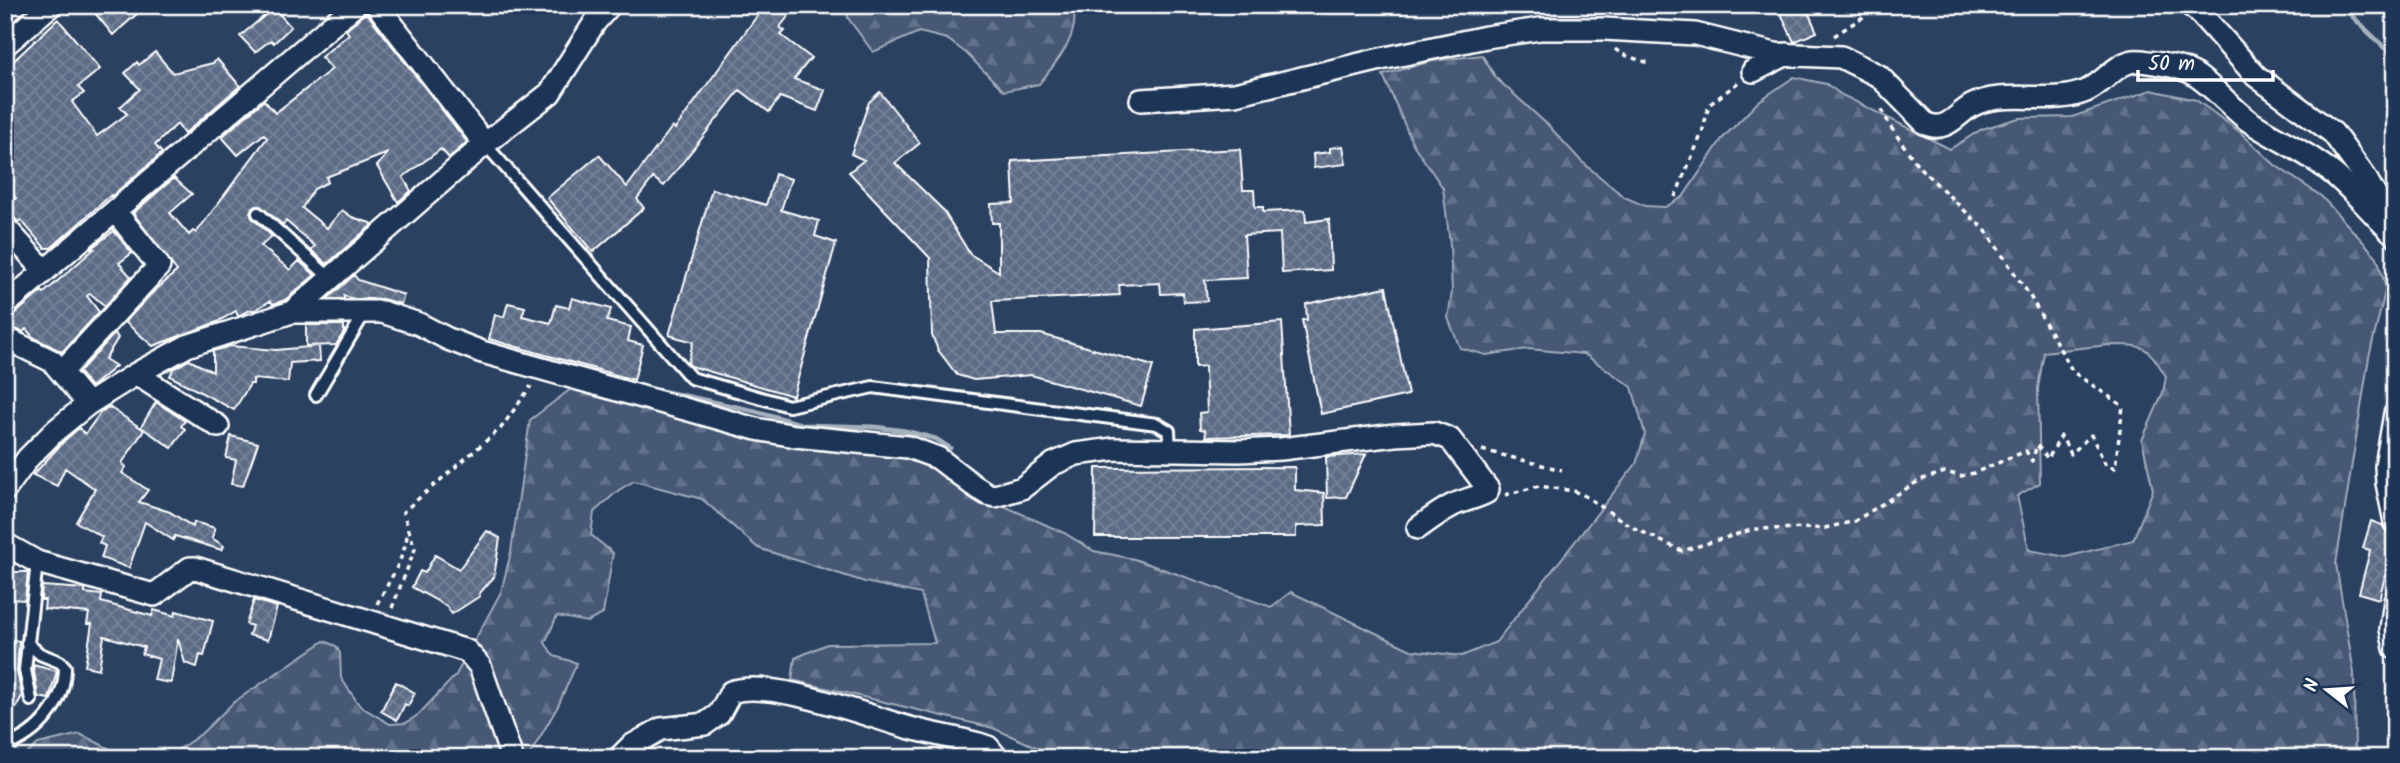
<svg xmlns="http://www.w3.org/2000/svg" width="2400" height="763" font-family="Kalam,sans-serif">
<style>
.forest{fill:url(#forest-firs);stroke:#a2acba;stroke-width:2;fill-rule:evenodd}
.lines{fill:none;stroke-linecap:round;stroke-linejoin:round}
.stream{stroke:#a7b1be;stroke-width:5}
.building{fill:url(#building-cross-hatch);stroke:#fff;stroke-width:2}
.lane-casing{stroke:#fff;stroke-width:16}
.street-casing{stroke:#fff;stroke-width:26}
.path{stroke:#fff;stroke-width:3.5;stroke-dasharray:5 5;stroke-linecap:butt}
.lane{stroke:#1d3557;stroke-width:10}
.street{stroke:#1d3557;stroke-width:21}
</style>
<defs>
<pattern id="forest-firs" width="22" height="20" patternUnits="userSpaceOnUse" patternTransform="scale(1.75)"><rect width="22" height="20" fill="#465975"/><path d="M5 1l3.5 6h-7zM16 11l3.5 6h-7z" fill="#62728a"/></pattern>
<pattern id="building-cross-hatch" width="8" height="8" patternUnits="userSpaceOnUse" patternTransform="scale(1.75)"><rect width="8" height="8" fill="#5b6c86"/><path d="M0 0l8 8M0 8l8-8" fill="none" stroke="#748298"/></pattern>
</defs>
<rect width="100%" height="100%" fill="#2a4161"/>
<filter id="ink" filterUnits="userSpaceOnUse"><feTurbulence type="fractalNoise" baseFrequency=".0143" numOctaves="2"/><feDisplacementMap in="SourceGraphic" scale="14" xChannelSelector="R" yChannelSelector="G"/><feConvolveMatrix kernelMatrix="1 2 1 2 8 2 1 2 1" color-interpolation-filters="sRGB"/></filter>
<g filter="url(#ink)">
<!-- forest -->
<path class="forest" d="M 845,5 L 1073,5 C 1081,36 1057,61 1039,84 L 1004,91 L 966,53 L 947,39 L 919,32 L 873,52 L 848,18 Z
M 1482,55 L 1496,78 L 1549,126 L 1581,161 L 1624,197 L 1645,206 L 1665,207 L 1683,197 L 1722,139 L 1759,101 L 1794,77 L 1826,84 L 1842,95 L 1950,149 L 1982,129 L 2019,118 L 2072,117 L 2151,90 L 2196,100 L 2240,132 L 2275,165 L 2321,196 L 2377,257 L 2386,288 L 2369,357 L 2336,564 L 2354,673 L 2355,758 L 1061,758 L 993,728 L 792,680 L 795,658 L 827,644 L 935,643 L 921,594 L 865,582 L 758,548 L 702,499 L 634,481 L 619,490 L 594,512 L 591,535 L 613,553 L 603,614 L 587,622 L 557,616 L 545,643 L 554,656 L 577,663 L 558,706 L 528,758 L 166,758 L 201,734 L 234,702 L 324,641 L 336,646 L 340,653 L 341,678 L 360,706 L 390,724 L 406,723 L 419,714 L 456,675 L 501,592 L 511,552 L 530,420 L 576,385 L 914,452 L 980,495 L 1064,533 L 1094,551 L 1134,559 L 1271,607 L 1291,592 L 1411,650 L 1462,656 L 1496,642 L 1636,464 L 1645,434 L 1632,387 L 1584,354 L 1528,349 L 1486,355 L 1460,348 L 1448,318 L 1452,292 L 1450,244 L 1443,188 L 1413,144 L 1383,75 L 1432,61 ZM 2109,345 C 2147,345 2146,345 2166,376 L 2163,393 L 2142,440 L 2153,490 L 2133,540 L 2066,557 L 2029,550 L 2017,496 L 2040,483 L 2038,388 L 2044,352 Z
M 80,734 L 128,758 L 23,758 L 38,744 Z"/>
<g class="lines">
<!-- stream -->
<path class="stream" d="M 2335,5 L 2351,15 L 2395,58
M 657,390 L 755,411 L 804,425 L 875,427 L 905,431 L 936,439 L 950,448"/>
</g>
<!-- building -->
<path class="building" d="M 104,5 L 147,5 L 113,35 L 95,13 Z
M 765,5 L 778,5 L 790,14 L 780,27 L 785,31 L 781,35 L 811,58 L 794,79 L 825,90 L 817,111 L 780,97 L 769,112 L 740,90 L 664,186 L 653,178 L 637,199 L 644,208 L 593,252 L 547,198 L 599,155 L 627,187 L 672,127 L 675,129 Z
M 1777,5 L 1805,5 L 1817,32 L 1794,42 Z
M 274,8 L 291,27 L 274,43 L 271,40 L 255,52 L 240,36 Z
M 366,12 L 467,142 L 449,158 L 441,149 L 403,177 L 411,191 L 398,202 L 377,166 L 388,153 L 326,177 L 328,182 L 314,189 L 302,208 L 327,228 L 342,210 L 352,217 L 373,224 L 327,264 L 311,250 L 315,246 L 286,221 L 283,225 L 260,206 L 253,207 L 250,212 L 252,218 L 272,236 L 261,246 L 290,270 L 299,261 L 315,275 L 285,300 L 273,304 L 270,301 L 255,310 L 250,310 L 238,316 L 236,311 L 217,322 L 153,346 L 125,322 L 149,296 L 177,271 L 133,213 L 174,178 L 192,194 L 170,213 L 189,235 L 193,231 L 196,233 L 267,138 L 264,134 L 238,155 L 222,137 L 264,100 L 275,113 L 332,69 L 321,57 L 349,34 L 346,30 Z
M 58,19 L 100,69 L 78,87 L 84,93 L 72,102 L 97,136 L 127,114 L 120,107 L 140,89 L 125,73 L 137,62 L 139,65 L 155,52 L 173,73 L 213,63 L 217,59 L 240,86 L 184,134 L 177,124 L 155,145 L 162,153 L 112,196 L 111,195 L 51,248 L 45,248 L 21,220 L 18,222 L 5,208 L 16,198 L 5,186 L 5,69 Z
M 880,92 L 920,143 L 895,163 L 943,210 L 970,254 L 999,272 L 999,223 L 992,223 L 991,204 L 1014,203 L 1012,161 L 1240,149 L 1243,190 L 1254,190 L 1255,207 L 1263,207 L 1263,212 L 1305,210 L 1306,222 L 1329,219 L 1331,270 L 1282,273 L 1280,233 L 1244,235 L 1247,278 L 1205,280 L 1207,301 L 1184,302 L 1183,293 L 1161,294 L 1160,283 L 1119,285 L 1120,295 L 992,301 L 996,334 L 1041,334 L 1153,366 L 1141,406 L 1031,375 L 974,380 L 957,375 L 938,350 L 932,335 L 930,258 L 849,172 L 864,160 L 851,154 L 869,102 Z
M 1343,146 L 1346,164 L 1314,168 L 1313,154 L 1330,152 L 1330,148 Z
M 775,174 L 791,179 L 781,210 L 819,221 L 815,236 L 836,243 L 793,396 L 691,366 L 688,363 L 693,342 L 669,335 L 712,189 L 766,205 Z
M 114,231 L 132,253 L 119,263 L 131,277 L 105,306 L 90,293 L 87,296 L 99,312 L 62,352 L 33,337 L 26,329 L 23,332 L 5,325 L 6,318 L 14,315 L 42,291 L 44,293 L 94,249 L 90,249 Z
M 354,275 L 358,280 L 404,295 L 401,304 L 382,299 L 354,299 L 344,296 L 344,299 L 327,299 Z
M 1386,287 L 1408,395 L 1321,414 L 1302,320 L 1307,320 L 1306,304 Z
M 572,298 L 611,309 L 607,321 L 631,327 L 628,341 L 643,345 L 634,380 L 489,339 L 495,315 L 504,317 L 508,303 L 525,307 L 522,316 L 551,323 L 556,305 L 569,308 Z
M 1282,322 L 1289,435 L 1206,437 L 1205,430 L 1200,429 L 1199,413 L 1207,412 L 1205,366 L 1195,367 L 1195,329 Z
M 306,325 L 344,325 L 344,332 L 336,345 L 306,346 Z
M 115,333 L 118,338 L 105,359 L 116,366 L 91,387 L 79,372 Z
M 230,346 L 276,350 L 319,346 L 320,361 L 290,363 L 288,382 L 253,379 L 253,384 L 250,384 L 234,410 L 170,376 L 173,369 L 189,360 L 213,372 L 213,351 Z
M 156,402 L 185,421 L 181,426 L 185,429 L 172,448 L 141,427 Z
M 109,407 L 144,430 L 122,463 L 126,467 L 122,473 L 148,490 L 139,502 L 170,512 L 193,527 L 194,522 L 215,528 L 212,538 L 224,546 L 222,550 L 175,536 L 173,540 L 145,522 L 129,568 L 101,558 L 105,546 L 99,543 L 102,537 L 76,522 L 95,489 L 65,468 L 57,486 L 33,475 L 65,440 L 79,428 L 85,434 L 101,412 Z
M 231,436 L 258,443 L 243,486 L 231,484 L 236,460 L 226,458 Z
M 1366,454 L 1346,497 L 1327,498 L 1326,457 Z
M 1295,467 L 1295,490 L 1324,493 L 1325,525 L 1296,526 L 1296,537 L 1095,537 L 1096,468 Z
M 2371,521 L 2382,525 L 2386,531 L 2392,535 L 2389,545 L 2395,546 L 2392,562 L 2389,561 L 2379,599 L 2359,593 L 2369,555 L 2370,550 L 2363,548 Z
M 487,531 L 500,538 L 494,577 L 479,594 L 480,596 L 452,614 L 446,606 L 412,587 L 420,571 L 425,573 L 435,555 L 459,569 Z
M 10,572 L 28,572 L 25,600 L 10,599 Z
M 42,586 L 85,589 L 85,593 L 102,595 L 101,602 L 152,616 L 154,610 L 175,616 L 176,611 L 213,621 L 204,656 L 200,655 L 197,667 L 185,663 L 178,639 L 171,683 L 154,680 L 159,659 L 142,654 L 144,647 L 104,636 L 99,669 L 85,666 L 92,624 L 87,624 L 89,613 L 44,609 L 45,600 L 41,600 Z
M 254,600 L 277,607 L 268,640 L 249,635 L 252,626 L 246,624 Z
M 5,638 L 19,641 L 17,671 L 22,696 L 5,728 Z
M 33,665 L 57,671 L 49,699 L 38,697 Z
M 396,682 L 415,693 L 408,706 L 405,704 L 397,720 L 381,711 Z"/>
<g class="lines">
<!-- lane casing -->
<g class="lane-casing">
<path id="lane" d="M 485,144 L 691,378 L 789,406 L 873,387 L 1157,424 L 1169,431 L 1170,451
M 258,213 L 330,278
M 316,395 L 365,312
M 31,700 L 25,670 L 37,562
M 5,746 C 39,734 65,703 65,667 L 60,662 L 40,654 L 27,643"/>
</g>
<!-- street casing -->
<g class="street-casing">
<path id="street" d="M 377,5 L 485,144
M 2190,5 L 2198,11 L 2256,76 L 2333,133 L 2365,177 L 2392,225
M 5,45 L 51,5
M 1753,71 L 1787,54
M 1141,100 L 1235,94 L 1381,59 L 1486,37 L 1540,29 L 1604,29 L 1695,34 L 1775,54 L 1841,57 L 1879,76 L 1925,123 C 1945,134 1956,115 1971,106 C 2004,88 2051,106 2086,91 C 2105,83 2119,58 2141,61 C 2155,63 2174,65 2188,71 C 2207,79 2231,108 2249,121 C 2275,139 2306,151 2331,172 C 2354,190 2373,215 2395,235
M 5,227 L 44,270
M 5,305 L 355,5
M 292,312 L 382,312 L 419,324 L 448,339 L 482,352 L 756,429 L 795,436 L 908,447 L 938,458 L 973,485 L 987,494 L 995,496 L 1022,488 L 1053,464 L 1076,454 L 1114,449 L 1239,451 L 1281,449 L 1395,435 L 1434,433 L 1450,439 L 1488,489 L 1487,492 C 1476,498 1464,500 1453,505 C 1441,511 1429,520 1418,528
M 5,338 L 52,361 L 88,404
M 62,371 L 159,266 L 115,211
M 136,374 L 218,426
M 2395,414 L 2386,466 L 2387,483 L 2395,522
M 5,490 L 28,458 L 56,430 L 88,404 L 136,374 L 187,346 L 292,312 L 485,144 L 550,93 L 595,22 L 610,5
M 5,544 L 37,562 L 154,595 L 190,568 L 195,568 L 467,651 L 480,666 L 512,758
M 2395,601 L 2391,629 L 2395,648
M 619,758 L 631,746 L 661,729 L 705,724 L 719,714 L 731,692 C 770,678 867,716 910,728 C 933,734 956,738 979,744 L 988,747 L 997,758"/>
</g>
<!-- path -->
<path class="path" d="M 1834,36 L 1863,17 L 1873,5
M 1615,49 C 1624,57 1640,59 1651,64
M 1675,197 L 1702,133 L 1709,105 L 1740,81
M 1482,450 L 1562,470
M 1505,495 L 1539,486 L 1574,491 L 1585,496 L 1632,527 L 1682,551 L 1754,529 L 1825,528 L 1855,521 L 1920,480 L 1945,472 L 1961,476 L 1974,473 L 2026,451 L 2032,461 L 2037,445 L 2048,459 L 2061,436 L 2071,454 L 2091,435 L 2106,465 L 2115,468 L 2123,406 L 2073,372 L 2030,296 L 1986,231 L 1919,167 L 1890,126 L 1880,106
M 377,604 C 390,579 406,557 408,528
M 392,608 L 415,549 L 403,512 L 501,428 L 531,386"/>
<!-- lane -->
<use href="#lane" class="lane"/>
<!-- street -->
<use href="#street" class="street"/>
</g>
</g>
<!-- margin -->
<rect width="2400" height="763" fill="none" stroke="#1d3557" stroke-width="28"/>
<rect x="14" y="14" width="2372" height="735" fill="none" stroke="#fff" stroke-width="2.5" filter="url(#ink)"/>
<!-- north arrow -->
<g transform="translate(2327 690) rotate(287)" stroke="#1d3557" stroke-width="5" paint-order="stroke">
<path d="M0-5L12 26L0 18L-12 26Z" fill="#ffffff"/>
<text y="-10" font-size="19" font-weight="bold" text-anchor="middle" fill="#ffffff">N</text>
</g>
<!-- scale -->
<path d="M2138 70v10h135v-10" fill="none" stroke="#ffffff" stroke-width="3.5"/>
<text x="2148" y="70" font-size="21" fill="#ffffff" stroke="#1d3557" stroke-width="5" paint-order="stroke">50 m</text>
</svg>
